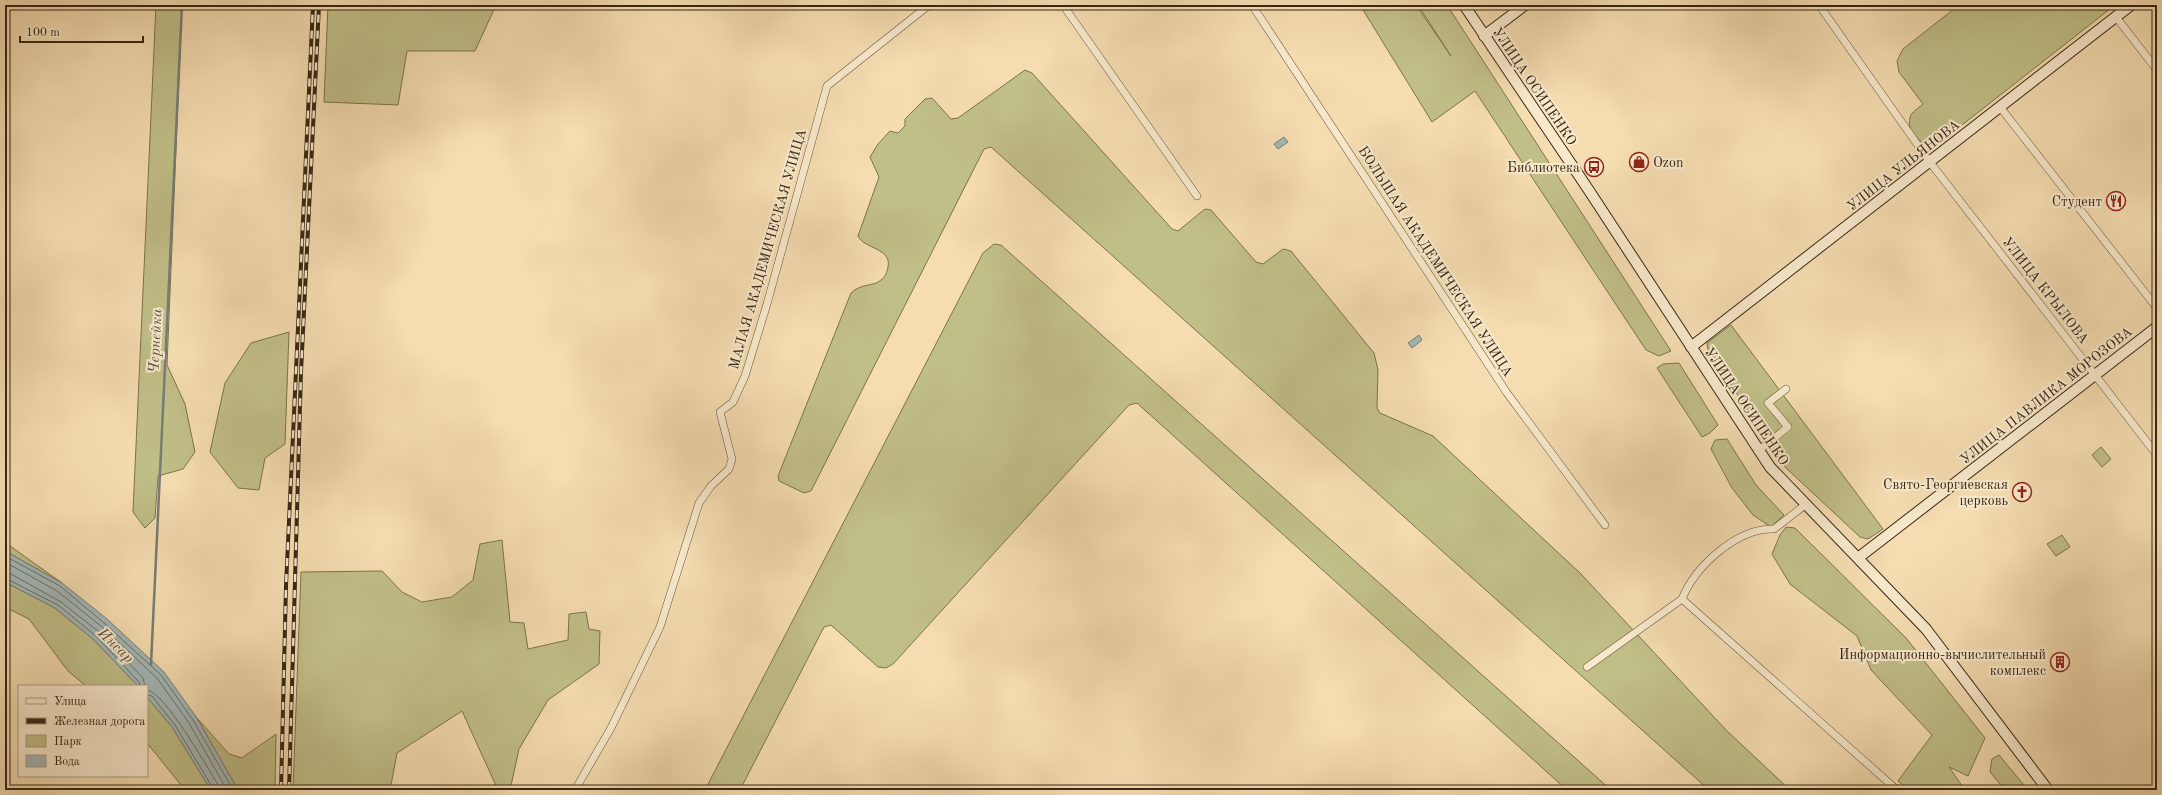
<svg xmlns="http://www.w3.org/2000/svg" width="2162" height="795" font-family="'Old Standard TT',serif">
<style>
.green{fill:#c1bf88;stroke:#7c724e}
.water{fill:#a3b8b8;stroke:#787e76}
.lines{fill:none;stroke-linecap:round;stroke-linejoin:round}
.shore{stroke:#6e6f66;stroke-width:1}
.stream{stroke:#787e76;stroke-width:2.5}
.street-casing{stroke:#67543b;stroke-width:8}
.secondary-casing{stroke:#382614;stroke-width:12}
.street{stroke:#f8e9cc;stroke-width:7}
.secondary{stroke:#f8e9cc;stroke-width:10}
.rail-casing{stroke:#382614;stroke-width:4}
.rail{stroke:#f8e9cc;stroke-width:2.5;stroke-dasharray:8;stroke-linecap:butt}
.labels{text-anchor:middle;stroke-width:4;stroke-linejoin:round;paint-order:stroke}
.street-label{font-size:14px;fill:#382614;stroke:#f8e9cc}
.poi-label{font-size:14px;fill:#382614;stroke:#f8e9cc;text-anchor:end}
.water-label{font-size:15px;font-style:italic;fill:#534a3d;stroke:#f8e9cc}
</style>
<rect width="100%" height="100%" fill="#f5ddb1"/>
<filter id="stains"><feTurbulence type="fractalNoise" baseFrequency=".005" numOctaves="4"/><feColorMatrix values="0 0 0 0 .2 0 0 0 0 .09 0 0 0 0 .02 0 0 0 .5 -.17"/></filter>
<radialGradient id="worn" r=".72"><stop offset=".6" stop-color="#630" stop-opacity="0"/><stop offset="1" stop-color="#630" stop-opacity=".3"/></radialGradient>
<!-- green -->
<path class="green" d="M 156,5 L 182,5 L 167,365 L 185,404 L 195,452 L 183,469 L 158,476 L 155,518 L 145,528 L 133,512 Z
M 328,5 L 496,5 L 475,51 L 407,51 L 398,105 L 324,102 Z
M 1360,5 L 1416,5 L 1451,56 L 1418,5 L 1447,5 L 1671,351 L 1659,356 L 1646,350 L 1475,91 L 1432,122 Z
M 1959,5 L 2115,5 L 1934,147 C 1921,145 1904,130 1911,115 C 1913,111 1920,107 1923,104 L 1899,72 L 1897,61 L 1903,49 Z
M 1025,70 L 1032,73 L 1172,229 L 1178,231 L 1205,209 L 1211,210 L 1256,262 L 1263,264 L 1283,249 L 1291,251 L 1374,353 L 1378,370 L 1377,408 L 1380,413 L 1433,436 L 1581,574 L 1727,731 L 1790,790 L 1709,790 L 991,147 L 984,149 L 811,491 L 804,493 L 779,481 L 778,476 L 851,293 C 861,283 873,287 881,280 C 886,276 887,272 888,267 C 892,248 864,249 858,236 L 879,177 L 870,157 L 878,144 L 890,131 L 898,133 L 905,126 L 905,119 L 925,99 L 932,98 L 951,119 L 958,118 Z
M 994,244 L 1001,245 L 1611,790 L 1567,790 L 1137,403 L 1129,405 L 893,664 L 886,668 L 878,667 L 831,625 L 824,627 L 740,790 L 705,790 L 983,253 Z
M 1731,325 L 1883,529 L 1868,539 L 1860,537 L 1785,467 L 1708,350 L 1707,343 Z
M 289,332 L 285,444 L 265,458 L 259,490 L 238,488 L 210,452 L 225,383 L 251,343 Z
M 1679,363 L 1718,425 L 1710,433 L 1702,437 L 1657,368 L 1663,364 Z
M 1727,439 L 1756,485 L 1784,515 L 1771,527 L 1753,515 L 1732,488 L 1711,449 L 1715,440 Z
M 2101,447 L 2111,459 L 2102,467 L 2092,455 Z
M 1786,527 L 1795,528 L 1906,638 L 1985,738 L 1968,776 L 1949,767 L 1965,790 L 1909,790 L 1898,781 L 1932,735 L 1871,670 L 1857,636 L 1790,584 L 1772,554 L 1780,535 Z
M 2062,535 L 2070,547 L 2056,556 L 2047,544 Z
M 502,540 L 510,622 L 524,623 L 528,649 L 568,640 L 569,614 L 586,612 L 589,629 L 600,631 L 599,664 L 548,700 L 519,749 L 510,790 L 498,790 L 462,711 L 397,753 L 390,790 L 293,790 L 301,572 L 382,571 L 402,592 L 422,602 L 452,597 L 473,580 L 480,544 Z
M 5,543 L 10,546 L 62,583 L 5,551 Z
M 5,582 L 55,608 L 93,639 L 138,686 L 86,686 L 68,671 L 29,619 L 5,607 Z
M 147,697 L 172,727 L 211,790 L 185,790 L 147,743 Z
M 197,718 L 229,754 L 242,758 L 276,734 L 275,790 L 238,790 Z
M 1999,755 L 2028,790 L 2005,790 L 1990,772 L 1992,759 Z"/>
<!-- water -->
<path class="water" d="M 1284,137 L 1288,142 L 1278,149 L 1274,144 Z
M 1419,335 L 1422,340 L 1412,348 L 1408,343 Z
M 5,551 L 62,583 L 107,619 L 164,672 L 197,718 L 238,790 L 211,790 L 172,727 L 147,697 L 147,686 L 138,686 L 93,639 L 55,608 L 5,582 Z"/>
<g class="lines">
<!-- shore -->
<path class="shore" d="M 5,556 L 60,586 L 104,623 L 161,675 L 193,720 L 233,790
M 5,562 L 57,591 L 101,626 L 157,678 L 189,723 L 227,790
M 5,573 L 11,574 L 61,602 L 99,632 L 143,678 L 145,686
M 5,578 L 58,605 L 96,636 L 139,682 L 140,686
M 147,690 C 164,691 207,767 217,783 L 219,790
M 147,695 L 152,696 L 175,725 L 214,790"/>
<!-- stream -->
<path class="stream" d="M 151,664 L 182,5"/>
<!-- street casing -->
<g class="street-casing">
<path id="street" d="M 1063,5 L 1197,196
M 1252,5 L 1507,393 L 1605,525
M 1819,5 L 1929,161 L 2157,455
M 2116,17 L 2157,70
M 2000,107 L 2157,308
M 1758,451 L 1788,427 L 1768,403 L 1786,389
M 1805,505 L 1774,529 C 1736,528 1695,567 1682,599 L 1897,790
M 1587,667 L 1682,599
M 575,790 L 611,728 L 660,627 L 699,503 L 711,486 L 729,469 L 732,459 L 720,412 L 733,402 L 745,376 L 767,304 L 827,86 L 929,5"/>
</g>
<!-- secondary casing -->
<g class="secondary-casing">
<path id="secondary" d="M 1464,5 L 1588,189 L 1770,467 L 1926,629 L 2048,790
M 1484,36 L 1525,5
M 1691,347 L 2131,5
M 1858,558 L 2157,327"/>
</g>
<!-- street -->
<use href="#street" class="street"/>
<!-- secondary -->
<use href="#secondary" class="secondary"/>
<!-- rail casing -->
<g class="rail-casing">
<path id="rail" d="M 281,790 L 286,586 L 313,5
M 289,790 L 301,372 L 319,5"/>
</g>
<!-- rail -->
<use href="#rail" class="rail"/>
</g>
<!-- icons -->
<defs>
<g id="shop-ring" transform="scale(1)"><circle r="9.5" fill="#f8e9cc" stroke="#8f2418" stroke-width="1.5"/><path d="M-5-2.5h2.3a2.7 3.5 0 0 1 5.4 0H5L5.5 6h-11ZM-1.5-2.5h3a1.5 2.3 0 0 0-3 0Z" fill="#8f2418"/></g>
<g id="bus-ring" transform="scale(1)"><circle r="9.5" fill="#f8e9cc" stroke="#8f2418" stroke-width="1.5"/><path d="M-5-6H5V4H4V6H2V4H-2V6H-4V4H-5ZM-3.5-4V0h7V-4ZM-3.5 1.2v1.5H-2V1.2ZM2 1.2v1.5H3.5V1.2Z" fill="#8f2418"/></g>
<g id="restaurant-ring" transform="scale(1)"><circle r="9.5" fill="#f8e9cc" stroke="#8f2418" stroke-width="1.5"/><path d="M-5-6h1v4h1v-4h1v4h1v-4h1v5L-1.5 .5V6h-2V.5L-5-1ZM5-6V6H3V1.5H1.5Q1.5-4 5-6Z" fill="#8f2418"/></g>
<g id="church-ring" transform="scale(1)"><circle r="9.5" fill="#f8e9cc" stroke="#8f2418" stroke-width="1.5"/><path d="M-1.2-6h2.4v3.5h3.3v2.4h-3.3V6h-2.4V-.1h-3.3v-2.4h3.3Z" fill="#8f2418"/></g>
<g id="building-ring" transform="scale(1)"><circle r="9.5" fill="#f8e9cc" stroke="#8f2418" stroke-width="1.5"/><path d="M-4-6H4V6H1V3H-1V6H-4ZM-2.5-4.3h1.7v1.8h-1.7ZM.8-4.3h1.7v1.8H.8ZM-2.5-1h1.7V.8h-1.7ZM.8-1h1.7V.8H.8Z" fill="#8f2418"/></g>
</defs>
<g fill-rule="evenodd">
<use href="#shop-ring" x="1639" y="162"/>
<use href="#bus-ring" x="1594" y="167"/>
<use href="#restaurant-ring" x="2116" y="201"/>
<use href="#church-ring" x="2022" y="492"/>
<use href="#building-ring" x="2060" y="662"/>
</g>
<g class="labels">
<!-- street labels -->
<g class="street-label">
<text transform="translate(1535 86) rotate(56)" y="5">УЛИЦА ОСИПЕНКО</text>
<text transform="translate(1903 165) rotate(-38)" y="5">УЛИЦА УЛЬЯНОВА</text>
<text transform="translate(767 249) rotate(-74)" y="5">МАЛАЯ АКАДЕМИЧЕСКАЯ УЛИЦА</text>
<text transform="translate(1436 261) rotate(57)" y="5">БОЛЬШАЯ АКАДЕМИЧЕСКАЯ УЛИЦА</text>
<text transform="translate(2046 290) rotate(52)" y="5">УЛИЦА КРЫЛОВА</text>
<text transform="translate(2046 395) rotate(-38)" y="5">УЛИЦА ПАВЛИКА МОРОЗОВА</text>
<text transform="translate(1747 406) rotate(56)" y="5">УЛИЦА ОСИПЕНКО</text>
</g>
<!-- poi labels -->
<g class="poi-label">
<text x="1653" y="167" text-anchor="start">Ozon</text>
<text x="1580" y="172">Библиотека</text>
<text x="2102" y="206">Студент</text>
<text x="2008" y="489">Свято-Георгиевская<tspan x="2008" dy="16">церковь</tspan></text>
<text x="2046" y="659">Информационно-вычислительный<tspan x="2046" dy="16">комплекс</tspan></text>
</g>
<!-- water labels -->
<g class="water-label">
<text transform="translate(155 341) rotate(-87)" y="5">Чернейка</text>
<text transform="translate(116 645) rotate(44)" y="5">Инсар</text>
</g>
</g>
<!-- margin -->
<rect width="2162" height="795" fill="none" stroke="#f5ddb1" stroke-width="20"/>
<rect x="6" y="6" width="2150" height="783" fill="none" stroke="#382614" stroke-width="2"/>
<rect x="10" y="10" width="2142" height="775" fill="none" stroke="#382614"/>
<!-- legend -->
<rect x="18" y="685" width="130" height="92" fill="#f8e9cc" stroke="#ab9b82"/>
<rect x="26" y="698" width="20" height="6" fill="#f8e9cc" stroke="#ab9b82"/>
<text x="54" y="705" font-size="12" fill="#382614">Улица</text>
<rect x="26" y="718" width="20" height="6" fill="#382614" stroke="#ab9b82"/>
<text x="54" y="725" font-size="12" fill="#382614">Железная дорога</text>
<rect x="26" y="735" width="20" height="12" fill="#c1bf88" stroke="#ab9b82"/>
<text x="54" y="745" font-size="12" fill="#382614">Парк</text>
<rect x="26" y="755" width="20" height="12" fill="#a3b8b8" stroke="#ab9b82"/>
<text x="54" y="765" font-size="12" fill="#382614">Вода</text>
<!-- scale -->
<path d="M20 36v6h123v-6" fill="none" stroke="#382614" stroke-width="2"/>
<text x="26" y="36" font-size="12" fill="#382614" stroke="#f8e9cc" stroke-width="3" paint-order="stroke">100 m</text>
<rect width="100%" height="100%" filter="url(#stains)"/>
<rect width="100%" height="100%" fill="url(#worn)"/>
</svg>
